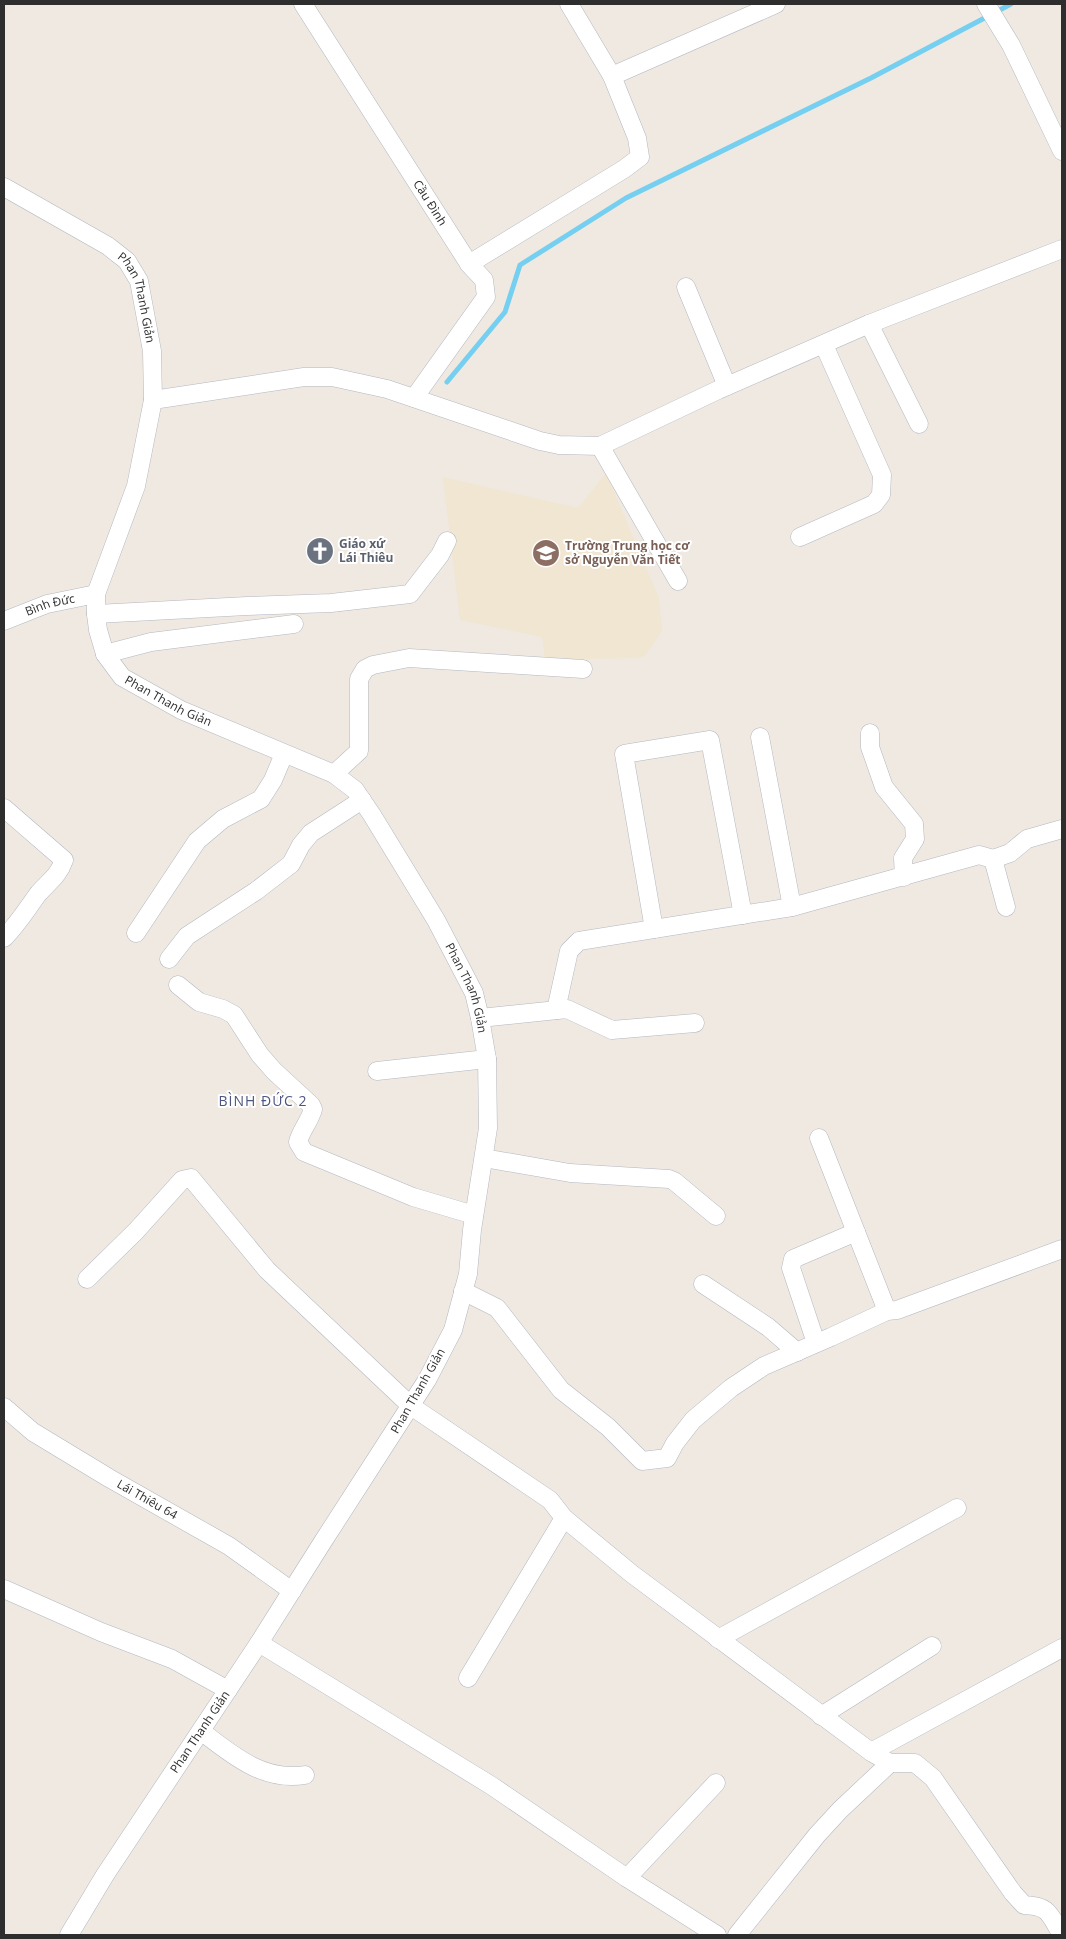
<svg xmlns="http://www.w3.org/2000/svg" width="1066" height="1939" font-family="'Open Sans',sans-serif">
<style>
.education{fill:#f0e6d1}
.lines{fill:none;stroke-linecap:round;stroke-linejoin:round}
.stream{stroke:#75cff0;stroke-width:5}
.minor-casing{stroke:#b4b7c1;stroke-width:19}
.minor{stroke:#fff;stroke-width:18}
.labels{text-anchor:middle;stroke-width:4;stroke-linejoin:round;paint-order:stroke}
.street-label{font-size:12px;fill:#2e2e2e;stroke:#fff}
.worship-label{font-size:12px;font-weight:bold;fill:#5b616d;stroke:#fff;text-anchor:start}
.education-label{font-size:12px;font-weight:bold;fill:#785e54;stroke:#fff;text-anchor:start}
.neighbourhood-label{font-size:14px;letter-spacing:1px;fill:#4d5680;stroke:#fff}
</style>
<rect width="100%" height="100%" fill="#efe9e1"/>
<!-- education -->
<path class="education" d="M 606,473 L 659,598 L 662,631 L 645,656 L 636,658 L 545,660 L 542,637 L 460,620 L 443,477 L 578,508 Z"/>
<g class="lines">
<!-- stream -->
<path class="stream" d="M 447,382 L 505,312 L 520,265 L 626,198 L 871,78 L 1011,4"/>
<!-- minor casing -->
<g class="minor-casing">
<g id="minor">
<path id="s1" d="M 303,4 L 469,264 L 484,280 L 486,297 L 414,398"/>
<path d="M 986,4 L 1011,45 L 1062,151"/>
<path d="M 612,76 L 776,4"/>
<path id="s2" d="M 4,187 L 108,246 L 127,261 L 139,281 L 152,351 L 153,400 L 136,486 L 96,594 L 96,614 L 98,630 L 105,654 L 122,677 L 181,710 L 334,774 L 355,790 L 372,815 L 436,920 L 474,993 L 480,1018 L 487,1059 L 488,1128 L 472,1230 L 468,1274 L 453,1330 L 427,1380 L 322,1543 L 259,1643 L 105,1875 L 69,1935"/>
<path d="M 469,264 L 624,169 L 640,157 L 637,138 L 612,76 L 569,4"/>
<path d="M 686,287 L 727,386"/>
<path d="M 869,324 L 919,424"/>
<path d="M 153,400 L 304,377 L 332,377 L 387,389 L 540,441 L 559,445 L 600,446 L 718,390 L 869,324 L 1062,249"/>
<path d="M 600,446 L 678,581"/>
<path d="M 800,537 L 874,504 L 881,495 L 882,475 L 824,345"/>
<path d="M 96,614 L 247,606 L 331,603 L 410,594 L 440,555 L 447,541"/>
<path id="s3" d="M 4,621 L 47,604 L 96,594"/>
<path d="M 105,654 L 151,642 L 294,624"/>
<path d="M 870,733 L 870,747 L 884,787 L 914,824 L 915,839 L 903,858 L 904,877"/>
<path d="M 760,737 L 792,907"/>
<path d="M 334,774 L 359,751 L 359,679 L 365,669 L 373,665 L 409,658 L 583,669"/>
<path d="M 4,808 L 64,860 C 58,877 49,881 38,894 C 27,909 17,925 4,938"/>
<path d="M 993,859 L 1010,853 L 1027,839 L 1062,829"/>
<path d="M 654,929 L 624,754 L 710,740 L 743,915"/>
<path d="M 136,933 L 197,841 L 223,819 L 261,799 L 273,780 L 284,754"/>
<path d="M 169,959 L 187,936 L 256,891 L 291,864 L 301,845 L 311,833 L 362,800"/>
<path d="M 178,985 L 199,1002 L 223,1009 L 234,1015 L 260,1055 L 274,1071 L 311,1105 L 313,1109 C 310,1121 301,1130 298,1142 L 304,1152 L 413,1197 L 474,1215"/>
<path d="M 556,1010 L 569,951 L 579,941 L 792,907 L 979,855 L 993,859 L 1006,907"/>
<path d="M 480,1018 L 567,1009 L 612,1030 L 695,1023"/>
<path d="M 377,1071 L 487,1059"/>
<path d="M 819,1138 L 887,1311"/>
<path d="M 484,1158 L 570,1173 L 669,1179 L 674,1181 L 716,1216"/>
<path d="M 87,1279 L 136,1231 L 182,1180 L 191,1178 L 267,1270 L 411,1406 L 550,1500 L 564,1518 L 632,1574 L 871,1752 L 890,1763 L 915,1763 L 933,1778 L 1013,1893 L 1024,1905 C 1050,1906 1049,1914 1062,1935"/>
<path d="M 703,1284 L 768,1327 L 797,1352"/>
<path d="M 463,1291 L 497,1308 L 561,1390 L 608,1427 L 642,1461 L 667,1458 L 675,1443 L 693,1420 L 731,1388 L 764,1366 L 831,1337 L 887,1311 L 897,1310 L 1062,1249"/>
<path d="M 816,1343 L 791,1268 L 793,1259 L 856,1232"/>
<path id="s4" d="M 4,1407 L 33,1432 L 109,1478 L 229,1546 L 292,1591"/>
<path d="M 4,1589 L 101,1632 L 172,1659 L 228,1690"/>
<path d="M 718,1639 L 957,1508"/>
<path d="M 259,1643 L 492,1786 L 627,1878 L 717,1935"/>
<path d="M 468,1678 L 564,1518"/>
<path d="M 821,1716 L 932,1646"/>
<path d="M 201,1731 C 232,1755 264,1782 305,1775"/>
<path d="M 871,1752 L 1062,1648"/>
<path d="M 627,1878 L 716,1783"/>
<path d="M 737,1935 L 817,1835 L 840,1810 L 890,1763"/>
</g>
</g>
<!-- minor -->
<use href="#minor" class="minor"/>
</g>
<!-- icons -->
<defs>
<g id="church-disc" transform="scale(1.4375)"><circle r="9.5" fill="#6b7280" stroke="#fff"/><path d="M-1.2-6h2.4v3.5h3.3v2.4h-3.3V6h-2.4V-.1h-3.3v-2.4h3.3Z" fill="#fff"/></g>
<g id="school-disc" transform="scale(1.4375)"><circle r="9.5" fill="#8d6e63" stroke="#fff"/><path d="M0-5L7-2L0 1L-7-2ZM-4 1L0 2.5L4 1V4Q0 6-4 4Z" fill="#fff"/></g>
</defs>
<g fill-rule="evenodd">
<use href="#church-disc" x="320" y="551"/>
<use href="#school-disc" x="546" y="553"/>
</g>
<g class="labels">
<!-- street labels -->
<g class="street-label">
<text dy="4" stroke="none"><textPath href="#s1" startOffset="236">Cầu Đình</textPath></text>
<text dy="4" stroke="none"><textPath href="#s2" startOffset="182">Phan Thanh Giản</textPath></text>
<text dy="4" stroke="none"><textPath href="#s3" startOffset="49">Bình Đức</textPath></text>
<text dy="4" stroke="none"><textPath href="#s2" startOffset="632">Phan Thanh Giản</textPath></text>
<text dy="4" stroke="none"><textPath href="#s2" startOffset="1068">Phan Thanh Giản</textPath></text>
<text transform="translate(418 1391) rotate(-60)" y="4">Phan Thanh Giản</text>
<text dy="4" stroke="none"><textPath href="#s4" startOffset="171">Lái Thiêu 64</textPath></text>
<text transform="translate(200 1732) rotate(-56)" y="4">Phan Thanh Giản</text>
</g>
<!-- worship labels -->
<g class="worship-label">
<text x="339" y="548">Giáo xứ<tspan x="339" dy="14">Lái Thiêu</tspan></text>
</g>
<!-- education labels -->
<g class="education-label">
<text x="565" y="550">Trường Trung học cơ<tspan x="565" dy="14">sở Nguyễn Văn Tiết</tspan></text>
</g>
<!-- neighbourhood labels -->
<g class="neighbourhood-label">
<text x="263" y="1106">BÌNH ĐỨC 2</text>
</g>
</g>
<!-- border -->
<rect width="1066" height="1939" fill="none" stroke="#2e2e2e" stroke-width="10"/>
</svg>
